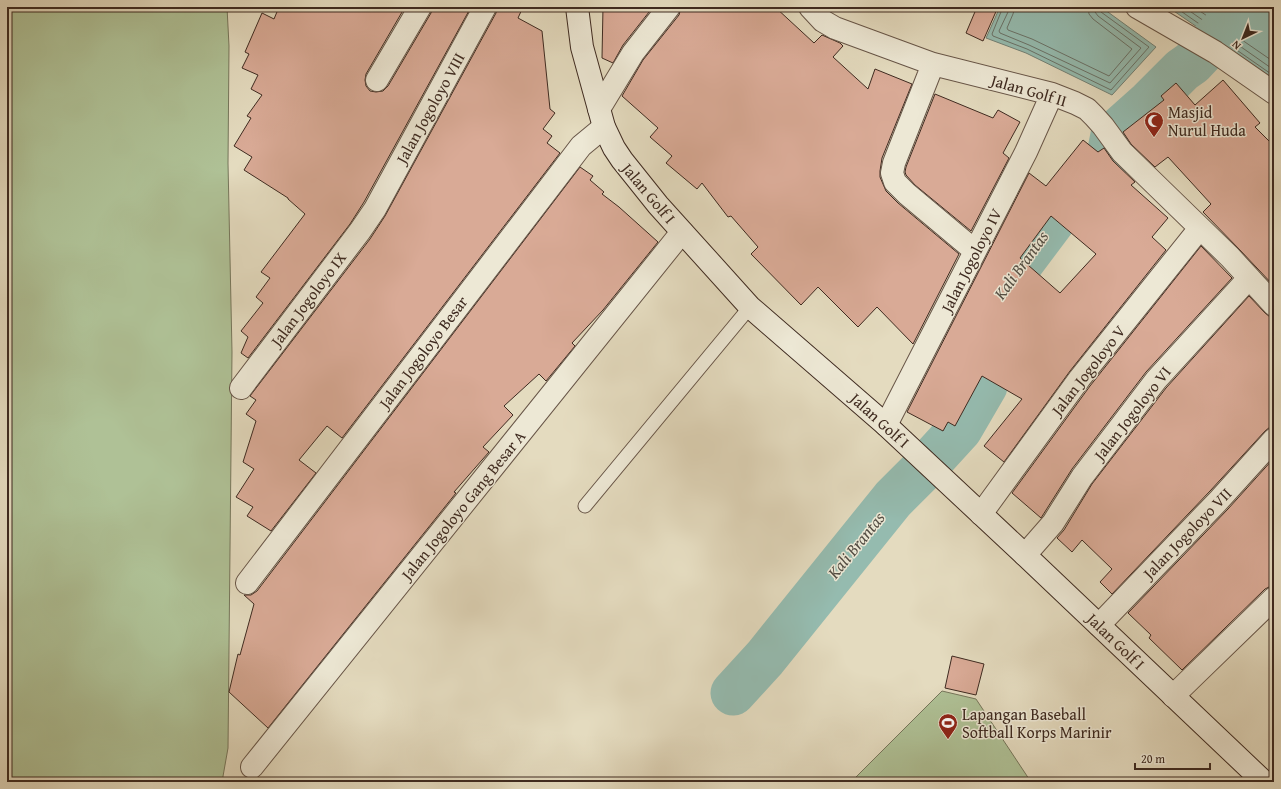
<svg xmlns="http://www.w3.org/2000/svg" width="1281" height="789" font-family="'Gentium Book Plus',serif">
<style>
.green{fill:#afc196;stroke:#76765b}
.water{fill:#95bbaf;stroke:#728176}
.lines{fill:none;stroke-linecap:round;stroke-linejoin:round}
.shore{stroke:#6a7268;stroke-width:1}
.river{stroke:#95bbaf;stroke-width:45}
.building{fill:#d9aa96;stroke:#3e2a20;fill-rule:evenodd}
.service-casing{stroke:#685648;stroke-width:15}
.minor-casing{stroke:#685648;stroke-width:24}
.secondary-casing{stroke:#3e2a20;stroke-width:24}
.service{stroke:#ede8d5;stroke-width:13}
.minor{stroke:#ede8d5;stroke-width:22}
.secondary{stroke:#ede8d5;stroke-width:22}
.labels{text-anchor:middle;stroke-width:3;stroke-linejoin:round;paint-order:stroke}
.street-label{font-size:16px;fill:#3e2a20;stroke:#ede8d5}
.poi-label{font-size:16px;fill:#3e2a20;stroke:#ede8d5;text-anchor:start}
.water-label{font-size:17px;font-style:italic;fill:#544e44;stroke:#ede8d5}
</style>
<rect width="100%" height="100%" fill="#e4dbbf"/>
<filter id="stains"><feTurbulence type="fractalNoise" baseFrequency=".005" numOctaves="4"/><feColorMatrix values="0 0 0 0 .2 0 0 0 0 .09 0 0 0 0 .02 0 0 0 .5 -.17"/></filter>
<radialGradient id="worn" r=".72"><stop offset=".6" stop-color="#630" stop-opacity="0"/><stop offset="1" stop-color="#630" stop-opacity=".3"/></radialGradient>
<!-- green -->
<path class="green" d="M 7,7 L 227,7 L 229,46 L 228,163 L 232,352 L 228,748 L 222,782 L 7,782 Z
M 942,691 L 976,699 L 1031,782 L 851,782 Z"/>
<!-- water -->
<path class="water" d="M 1000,7 L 1101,7 L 1156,47 L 1112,95 L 1026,53 L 986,38 Z
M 1168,7 L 1274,7 L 1274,80 Z"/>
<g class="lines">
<!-- shore -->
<path class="shore" d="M 1003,7 L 992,34 L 993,36 L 1027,49 L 1111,90 L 1149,47 L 1101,12 L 1099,7
M 1009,7 L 1008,12 L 999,31 L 1000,33 L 1029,45 L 1110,83 L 1141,48 L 1098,16 L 1095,12 L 1094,7
M 1015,7 L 1013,14 L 1007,28 L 1008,30 L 1032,39 L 1109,76 L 1132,49 L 1093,19 L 1089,14 L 1088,7
M 1175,7 L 1274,76
M 1184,7 L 1274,70
M 1194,7 L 1274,62"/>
<!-- river -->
<path class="river" d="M 733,693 L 765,658 L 893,499 L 928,464 L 960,429 L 985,386 L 993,338 L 993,304 L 1016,270 L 1055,218 L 1108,160 L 1113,135 L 1150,102 L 1182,70 L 1192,63 L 1239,13"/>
</g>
<!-- building -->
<path class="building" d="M 279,7 L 405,7 L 366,74 L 365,80 L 366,86 L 370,91 L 376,92 L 383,91 L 388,86 L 431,13 L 432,7 L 471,7 L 364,202 L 350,224 L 248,358 L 241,353 L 248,337 L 241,331 L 263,303 L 256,297 L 270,278 L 261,272 L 305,214 L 288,199 L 288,198 L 244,170 L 252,157 L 234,146 L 251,118 L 247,116 L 262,95 L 251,89 L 258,75 L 242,68 L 249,54 L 245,52 L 262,13 L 274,19 Z
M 497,7 L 523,7 L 518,18 L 542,31 L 550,109 L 555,113 L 543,129 L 552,136 L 547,143 L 560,153 L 342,438 L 327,426 L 299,460 L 316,473 L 271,531 L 247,516 L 253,507 L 236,497 L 254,469 L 243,462 L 256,421 L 246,414 L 256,400 L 250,396 L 370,239 L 385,216 L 496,13 Z
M 603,7 L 653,7 L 623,45 L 613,63 L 602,58 Z
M 681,7 L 775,7 L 814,43 L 822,35 L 840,43 L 843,46 L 833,57 L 868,89 L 875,69 L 912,84 L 882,158 L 880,171 L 880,177 L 886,191 L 898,203 L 959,254 L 913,344 L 877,307 L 858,327 L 818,287 L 801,305 L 751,254 L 758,247 L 731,216 L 728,217 L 702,183 L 697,189 L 666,163 L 672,156 L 650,137 L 658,128 L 622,96 L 643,60 L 679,15 Z
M 977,7 L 998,7 L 983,41 L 966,33 Z
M 1223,80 L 1260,123 L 1255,127 L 1274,146 L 1274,286 L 1239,249 L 1203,212 L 1211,204 L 1168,157 L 1155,167 L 1131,144 L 1123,132 L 1164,100 L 1161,96 L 1176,83 L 1195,105 Z
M 935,94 L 993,118 L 998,110 L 1020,122 L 1003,153 L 1009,158 L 971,231 L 915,185 L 906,175 L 905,172 L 906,167 Z
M 1083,140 L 1098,152 L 1104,148 L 1113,161 L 1135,182 L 1131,185 L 1168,218 L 1152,237 L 1166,250 L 1070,371 L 1004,462 L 984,446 L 1022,399 L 982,376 L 955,426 L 948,422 L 943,431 L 907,412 L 1029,173 L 1046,186 ZM 1051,216 L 1096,254 L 1060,293 L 1020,258 Z
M 580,167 L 593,176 L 590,180 L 604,192 L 602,194 L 619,207 L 658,242 L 603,310 L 572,343 L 575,346 L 546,381 L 539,374 L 504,406 L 513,415 L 483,447 L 489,452 L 454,492 L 456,493 L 268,728 L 229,692 L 238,654 L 240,655 L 254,604 L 244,595 L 251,595 L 257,591 Z
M 1201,246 L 1232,278 L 1146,372 L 1072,469 L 1041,518 L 1012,493 L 1090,386 Z
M 1249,296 L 1265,313 L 1270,317 L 1274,317 L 1274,427 L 1270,427 L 1265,431 L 1210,491 L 1112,594 L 1100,582 L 1112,569 L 1082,540 L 1072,552 L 1057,538 L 1064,530 L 1092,484 L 1166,388 Z
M 1274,458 L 1274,586 L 1271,586 L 1265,589 L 1182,670 L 1149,638 L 1151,635 L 1128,613 L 1228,509 Z
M 952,656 L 984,664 L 976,695 L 945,688 Z"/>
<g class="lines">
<!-- service casing -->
<g class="service-casing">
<path id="service" d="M 585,506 L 750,307"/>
</g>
<!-- minor casing -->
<g class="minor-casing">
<path id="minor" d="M 810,7 L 823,21 L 835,28 L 933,64 L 1052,94 L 1075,103 L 1087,109 L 1094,116 L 1103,126 L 1122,152 L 1230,257 L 1274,305
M 1137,7 L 1215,52 L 1274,93
M 933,64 L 894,163 L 892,173 L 895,182 L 907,194 L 975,251
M 377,80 L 420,7
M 599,109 L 633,53 L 669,7
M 241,388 L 360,231 L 375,209 L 485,7
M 886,425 L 1026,152 L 1052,94
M 981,514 L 1080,378 L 1200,228
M 1025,555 L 1053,523 L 1082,477 L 1156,380 L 1249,278
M 247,583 L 581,146 L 604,127
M 1099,625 L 1219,500 L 1274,439
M 1173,696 L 1274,598
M 252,767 L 682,232"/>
</g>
<!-- secondary casing -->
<g class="secondary-casing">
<path id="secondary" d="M 577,7 L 582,47 L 604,127 L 614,148 L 622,160 L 658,205 L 750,307 L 886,425 L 1025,555 L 1264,782"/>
</g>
<!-- service -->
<use href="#service" class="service"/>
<!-- minor -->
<use href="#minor" class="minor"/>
<!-- secondary -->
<use href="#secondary" class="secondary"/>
</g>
<!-- icons -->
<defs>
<g id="mosque-pin" transform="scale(1)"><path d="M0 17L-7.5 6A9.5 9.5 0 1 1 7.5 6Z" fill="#8f2418" stroke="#ede8d5"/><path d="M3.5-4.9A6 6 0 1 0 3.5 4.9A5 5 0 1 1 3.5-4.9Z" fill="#fff"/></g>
<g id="stadium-pin" transform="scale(1)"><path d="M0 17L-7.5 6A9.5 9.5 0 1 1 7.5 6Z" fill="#8f2418" stroke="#ede8d5"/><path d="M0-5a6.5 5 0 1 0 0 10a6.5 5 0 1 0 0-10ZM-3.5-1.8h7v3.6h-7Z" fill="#fff"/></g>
</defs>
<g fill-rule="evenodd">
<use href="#mosque-pin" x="1154" y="121"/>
<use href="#stadium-pin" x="948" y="723"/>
</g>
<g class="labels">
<!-- street labels -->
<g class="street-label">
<text transform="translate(1029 90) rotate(16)" y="6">Jalan Golf II</text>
<text transform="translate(430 108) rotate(-61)" y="6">Jalan Jogoloyo VIII</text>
<text transform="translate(649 193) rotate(50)" y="6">Jalan Golf I</text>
<text transform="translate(971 260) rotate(-63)" y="6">Jalan Jogoloyo IV</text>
<text transform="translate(308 299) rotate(-53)" y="6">Jalan Jogoloyo IX</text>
<text transform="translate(423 352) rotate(-53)" y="6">Jalan Jogoloyo Besar</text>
<text transform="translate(1088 370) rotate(-52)" y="6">Jalan Jogoloyo V</text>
<text transform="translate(1132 413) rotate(-52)" y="6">Jalan Jogoloyo VI</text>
<text transform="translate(880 420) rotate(42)" y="6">Jalan Golf I</text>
<text transform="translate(463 505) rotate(-51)" y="6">Jalan Jogoloyo Gang Besar A</text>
<text transform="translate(1187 533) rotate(-46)" y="6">Jalan Jogoloyo VII</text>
<text transform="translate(1116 641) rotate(44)" y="6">Jalan Golf I</text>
</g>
<!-- poi labels -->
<g class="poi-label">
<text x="1168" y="118">Masjid<tspan x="1168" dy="18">Nurul Huda</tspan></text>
<text x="962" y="720">Lapangan Baseball<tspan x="962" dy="18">Softball Korps Marinir</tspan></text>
</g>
<!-- water labels -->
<g class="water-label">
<text transform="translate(1021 265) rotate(-54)" y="6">Kali Brantas</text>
<text transform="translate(856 545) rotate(-51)" y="6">Kali Brantas</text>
</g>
</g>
<!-- margin -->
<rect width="1281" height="789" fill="none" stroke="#e4dbbf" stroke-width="24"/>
<rect x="8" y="8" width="1265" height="773" fill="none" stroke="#3e2a20" stroke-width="2"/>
<rect x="12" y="12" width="1257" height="765" fill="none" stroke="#3e2a20"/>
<!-- north arrow -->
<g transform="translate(1243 38) rotate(223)" stroke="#ede8d5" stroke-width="3" paint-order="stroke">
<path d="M0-3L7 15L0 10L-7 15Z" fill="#3e2a20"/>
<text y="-6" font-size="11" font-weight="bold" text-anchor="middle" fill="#3e2a20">N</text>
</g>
<!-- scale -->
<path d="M1135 763v6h75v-6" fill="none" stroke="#3e2a20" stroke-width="2"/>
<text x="1141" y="763" font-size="12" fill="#3e2a20" stroke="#ede8d5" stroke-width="3" paint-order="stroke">20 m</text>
<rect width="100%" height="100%" filter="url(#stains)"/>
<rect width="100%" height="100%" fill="url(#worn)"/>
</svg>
